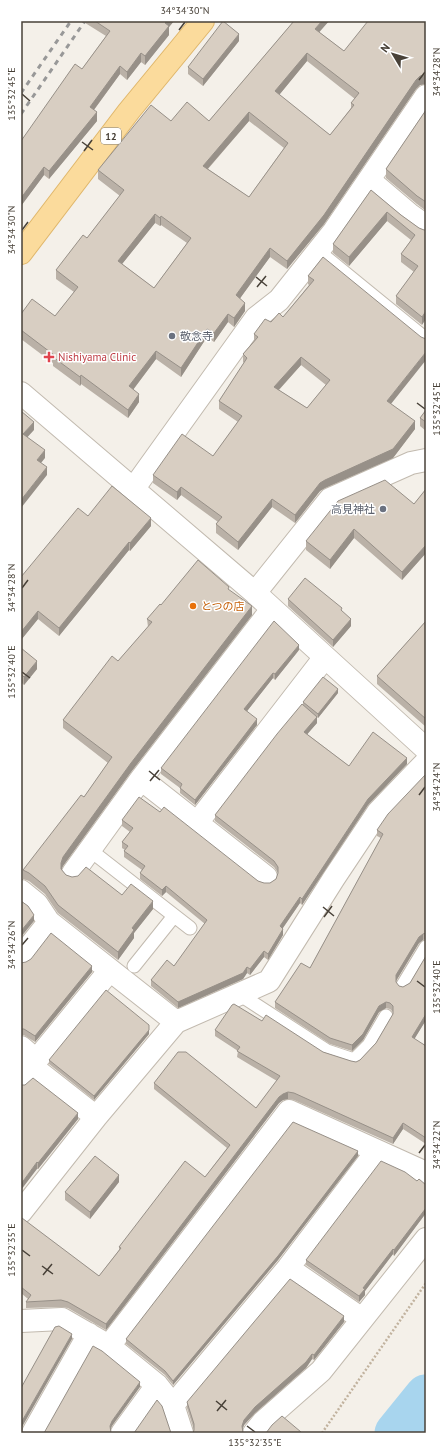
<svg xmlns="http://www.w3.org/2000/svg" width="447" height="1454" font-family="'PT Sans','Noto Sans JP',sans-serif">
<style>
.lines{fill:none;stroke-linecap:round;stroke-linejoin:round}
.river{stroke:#a8d5ee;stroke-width:43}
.service-casing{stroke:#c2baaf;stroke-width:15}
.minor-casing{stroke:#c2baaf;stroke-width:24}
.primary-casing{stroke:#e0b76b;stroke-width:24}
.path{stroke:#c1b29e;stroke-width:2.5;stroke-dasharray:2 2;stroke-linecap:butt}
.service{stroke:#fff;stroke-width:13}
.minor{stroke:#fff;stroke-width:22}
.primary{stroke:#fbdb9c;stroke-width:22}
.rail{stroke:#989898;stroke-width:3;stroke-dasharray:5 5;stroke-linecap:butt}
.wall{fill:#bab1a7;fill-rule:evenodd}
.shaded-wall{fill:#979088}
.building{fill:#d8cec2;stroke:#979088;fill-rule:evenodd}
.ticks{fill:none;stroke:#484138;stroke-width:1.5}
.worship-dot{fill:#6b7280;stroke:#fff;stroke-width:1.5}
.health-dot{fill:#e0444e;stroke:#fff;stroke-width:1.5}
.food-dot{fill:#e8710a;stroke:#fff;stroke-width:1.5}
.labels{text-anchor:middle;stroke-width:3;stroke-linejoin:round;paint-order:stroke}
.shield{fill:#fff;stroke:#7f7a74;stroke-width:1}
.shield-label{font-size:10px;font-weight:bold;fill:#484138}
.worship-label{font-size:11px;fill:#5b616d;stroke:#fff;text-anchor:start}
.health-label{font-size:11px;fill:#be3a42;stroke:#fff;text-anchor:start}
.food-label{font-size:11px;fill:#c56008;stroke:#fff;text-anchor:start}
.neatline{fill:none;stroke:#484138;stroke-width:1.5}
.ticks-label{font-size:10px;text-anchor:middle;fill:#484138}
</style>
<rect width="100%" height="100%" fill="#f4f0e9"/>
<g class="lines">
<!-- river -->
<path class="river" d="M 396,1433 L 426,1396"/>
<!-- service casing -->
<g class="service-casing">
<path id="service" d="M 318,251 L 426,339
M 90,850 L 190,928
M 134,966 L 174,916
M 403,985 L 426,947
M 239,994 L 327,1051 L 354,1060 L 369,1045 L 386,1016"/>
</g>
<!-- minor casing -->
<g class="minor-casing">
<path id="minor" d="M 369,180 L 409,214 L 426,226
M 21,393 L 255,593 L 426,749
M 134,488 L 256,318 L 279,300 L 334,231 L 426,96
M 255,593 L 330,499 L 411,463 L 426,460
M 141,779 L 266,877
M 197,823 L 325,657
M 73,873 L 141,779 L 272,609
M 21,891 L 37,904 L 49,922 L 176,1022
M 21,957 L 49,922
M 21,1047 L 36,1060
M 31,1066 L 96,1117
M 21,1079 L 110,970
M 21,1212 L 96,1117 L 176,1022 L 269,981 L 334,878 L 378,812 L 426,762
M 288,1268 L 362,1319
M 21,1321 L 62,1319 L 109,1346 L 157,1385 L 173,1405 L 182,1433
M 109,1346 L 289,1111 L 426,1173
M 173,1405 L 288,1268 L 377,1151
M 33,1433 L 89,1334
M 122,1433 L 157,1385
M 254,1433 L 263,1422 L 321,1371 L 426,1239"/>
</g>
<!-- primary casing -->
<g class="primary-casing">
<path id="primary" d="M 21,253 L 129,111 L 203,21"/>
</g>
<!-- path -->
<path class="path" d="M 322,1433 L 426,1283"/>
<!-- service -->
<use href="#service" class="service"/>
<!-- minor -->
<use href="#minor" class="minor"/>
<!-- primary -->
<use href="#primary" class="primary"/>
<!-- rail -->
<path class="rail" d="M 21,93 L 71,21
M 21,114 L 85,21"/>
</g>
<!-- wall -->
<path class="wall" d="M 82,21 L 174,21 L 169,27 L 169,35 L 145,65 L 141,62 L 127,80 L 120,74 L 94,110 L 97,121 L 49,179 L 44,175 L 21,206 L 21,141 L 82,69 L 106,36 Z
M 294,21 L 329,21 L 319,32 L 344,51 L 426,21 L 426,84 L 420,85 L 416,89 L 324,224 L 287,269 L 270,257 L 240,298 L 245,311 L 234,327 L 228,322 L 214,342 L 207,337 L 181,377 L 156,359 L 133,390 L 139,402 L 128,418 L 81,384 L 80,386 L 53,366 L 53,363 L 21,339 L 21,314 L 55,316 L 74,292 L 56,279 L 56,270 L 87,238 L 120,196 L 98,179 L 98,170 L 171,121 L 209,121 ZM 307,61 L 355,99 L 351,103 L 351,108 L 330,135 L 279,95 ZM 249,121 L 284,148 L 249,197 L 208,169 ZM 155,223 L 160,226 L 161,225 L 187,243 L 154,288 L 122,264 Z
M 239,41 L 203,86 L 188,74 L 188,67 Z
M 426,110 L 426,211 L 417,204 L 386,178 L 386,169 Z
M 371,190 L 401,215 L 419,228 L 424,230 L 422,325 L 396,304 L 396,296 L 414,272 L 401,262 L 401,254 L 411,240 L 387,221 L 349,266 L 333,253 L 333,244 Z
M 323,257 L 391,404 L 415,429 L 393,458 L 325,488 L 320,491 L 295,523 L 272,507 L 238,550 L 216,533 L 216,524 L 218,522 L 181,495 L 177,500 L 153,483 L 153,475 L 213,456 L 238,422 L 219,409 L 219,401 L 244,363 L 243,362 L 243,354 L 254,341 L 254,334 L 271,322 L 283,317 L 309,285 L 308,284 L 308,276 ZM 301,365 L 326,385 L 307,408 L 279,390 Z
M 426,410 L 426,431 L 420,426 L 420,418 Z
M 426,489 L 426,553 L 402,580 L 354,538 L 330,569 L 306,550 L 306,541 L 414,504 Z
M 88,516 L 151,526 L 130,551 L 129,550 L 59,636 L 38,619 L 21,640 L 21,577 Z
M 229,590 L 252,615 L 131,772 L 63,866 L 61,869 L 66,875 L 122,895 L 153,909 L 134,933 L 134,938 L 118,960 L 58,913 L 45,894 L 29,881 L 23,879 L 23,870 L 84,797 L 108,763 L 63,728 L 63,720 L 118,661 L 148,627 L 147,619 L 161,605 Z
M 288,599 L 351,626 L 333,647 L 288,606 Z
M 426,621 L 426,727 L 377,684 L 377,676 Z
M 21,648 L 37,669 L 24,685 L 21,682 Z
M 299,650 L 275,680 L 273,678 L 247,711 L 257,725 L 195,805 L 180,793 L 180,788 L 161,774 L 161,768 Z
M 338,693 L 318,718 L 312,713 L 317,723 L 307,734 L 349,766 L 407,764 L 368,805 L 302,905 L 300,903 L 283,928 L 283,935 L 268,960 L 264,957 L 250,975 L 247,973 L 243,979 L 178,1008 L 151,986 L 151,980 L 174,966 L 205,924 L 166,892 L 162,896 L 140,879 L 140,873 L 142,870 L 124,857 L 124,851 L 125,850 L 122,848 L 122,842 L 130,832 L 122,826 L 122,820 L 160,812 L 258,881 L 264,883 L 270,883 L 276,879 L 278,874 L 278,873 L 274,867 L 215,821 L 215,815 L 303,706 L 303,702 Z
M 426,774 L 426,939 L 423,940 L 419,943 L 396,981 L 396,983 L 399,986 L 403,987 L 410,983 L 426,956 L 426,1020 L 414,1039 L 426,1046 L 426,1144 L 403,1129 L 393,1144 L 294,1100 L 288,1099 L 283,1100 L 279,1103 L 106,1330 L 68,1308 L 61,1307 L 26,1308 L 26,1302 L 28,1299 L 21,1293 L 21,1218 L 99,1276 L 119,1250 L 119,1247 L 205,1177 L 227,1148 L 154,1089 L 154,1083 L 256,1108 L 277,1081 L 237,1057 L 238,1051 L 215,1036 L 215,1030 L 262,1021 L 323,1052 L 351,1061 L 356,1062 L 360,1060 L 376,1043 L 393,1014 L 393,1012 L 390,1009 L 386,1008 L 379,1012 L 363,1040 L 352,1051 L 330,1044 L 275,1008 L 275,1002 L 310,968 L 381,838 L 377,836 L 377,830 Z
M 21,963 L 92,972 L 35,1042 L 24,1035 L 21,1035 Z
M 149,1034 L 94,1100 L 49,1064 L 49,1060 Z
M 21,1085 L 78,1119 L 38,1169 L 37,1169 Z
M 358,1156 L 278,1260 L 173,1385 L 165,1375 L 126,1344 L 126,1339 Z
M 417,1181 L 426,1185 L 426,1213 L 394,1256 L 393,1254 L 365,1291 L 365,1295 L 359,1302 L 306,1265 L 306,1260 Z
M 119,1182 L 90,1219 L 65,1200 L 65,1192 Z
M 344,1322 L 314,1360 L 312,1359 L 306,1368 L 255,1413 L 244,1425 L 242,1430 L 194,1430 L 187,1408 L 187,1402 Z"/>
<!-- shaded-wall -->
<path class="shaded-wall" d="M 167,21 L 174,21 L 169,27 L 169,35 L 145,65 L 145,56 Z
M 322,21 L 329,21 L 315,37 L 315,29 Z
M 239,34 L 239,41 L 203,86 L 203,79 Z
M 141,53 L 141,62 L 127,80 L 127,72 Z
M 307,53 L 307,61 L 275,100 L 275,91 Z
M 120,66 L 120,74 L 90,115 L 90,107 Z
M 426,75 L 426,84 L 420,85 L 416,89 L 324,224 L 287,269 L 287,261 L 416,80 L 420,76 Z
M 97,112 L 97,121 L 49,179 L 49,171 Z
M 249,112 L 249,121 L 203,174 L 203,166 Z
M 44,167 L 44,175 L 21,206 L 21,198 Z
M 387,212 L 387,221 L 349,266 L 349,257 Z
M 155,214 L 155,223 L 118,269 L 118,261 Z
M 161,216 L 161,225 L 160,226 L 160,218 Z
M 270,248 L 270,257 L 236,304 L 236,295 Z
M 245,303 L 245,311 L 234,327 L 234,318 Z
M 426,311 L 426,319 L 422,325 L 422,317 Z
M 228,314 L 228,322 L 214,342 L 214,333 Z
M 207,329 L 207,337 L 181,377 L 181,368 Z
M 156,351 L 156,359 L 129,395 L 129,386 Z
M 426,352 L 426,360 L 387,409 L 387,401 Z
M 301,357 L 301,365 L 274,395 L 274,387 Z
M 81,375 L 81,384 L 80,386 L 80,377 Z
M 139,394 L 139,402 L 128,418 L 128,410 Z
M 415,421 L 415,429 L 393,458 L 325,488 L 320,491 L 295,523 L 295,515 L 320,483 Z
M 34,422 L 34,430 L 23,442 L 23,434 Z
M 45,450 L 45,458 L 37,468 L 37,460 Z
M 47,467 L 47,475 L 21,508 L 21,500 Z
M 181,487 L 181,495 L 177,500 L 177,492 Z
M 272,499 L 272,507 L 238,550 L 238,542 Z
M 151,518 L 151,526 L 130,551 L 130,543 Z
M 354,529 L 354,538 L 330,569 L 330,560 Z
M 129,542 L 129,550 L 59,636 L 59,628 Z
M 426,545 L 426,553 L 402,580 L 402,572 Z
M 252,606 L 252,615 L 131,772 L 63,866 L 61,871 L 61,863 L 63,857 L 131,763 Z
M 38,611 L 38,619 L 21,640 L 21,632 Z
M 351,619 L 351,626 L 333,647 L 333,640 Z
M 299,645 L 299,650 L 275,680 L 275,674 Z
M 37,661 L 37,669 L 24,685 L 24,677 Z
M 273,673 L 273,678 L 244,715 L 244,709 Z
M 338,689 L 338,693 L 318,718 L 318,714 Z
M 317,717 L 317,723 L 304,738 L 304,732 Z
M 257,719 L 257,725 L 195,805 L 195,800 Z
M 407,758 L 407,764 L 368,805 L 302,905 L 302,899 L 368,799 Z
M 166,886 L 166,892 L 162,896 L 162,890 Z
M 300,897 L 300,903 L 280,932 L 280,926 Z
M 153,901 L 153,909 L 134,933 L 134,938 L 118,960 L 118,952 L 132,928 Z
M 34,915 L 34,921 L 21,937 L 21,931 Z
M 283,929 L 283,935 L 268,960 L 268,954 Z
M 423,934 L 423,940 L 419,943 L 396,981 L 396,975 L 419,937 Z
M 264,951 L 264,957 L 250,975 L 250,969 Z
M 92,966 L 92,972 L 35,1042 L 35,1036 Z
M 247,967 L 247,973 L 243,979 L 178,1008 L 178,1002 Z
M 386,1002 L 386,1008 L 379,1012 L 363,1040 L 352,1051 L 352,1045 L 379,1006 Z
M 426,1014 L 426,1020 L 412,1043 L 412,1037 Z
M 149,1030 L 149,1034 L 94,1100 L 94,1096 Z
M 288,1092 L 288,1099 L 283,1100 L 279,1103 L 106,1330 L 106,1324 L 279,1097 L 283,1094 Z
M 78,1113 L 78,1119 L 38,1169 L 38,1163 Z
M 403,1123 L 403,1129 L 393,1144 L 393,1138 Z
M 358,1151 L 358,1156 L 278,1260 L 173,1385 L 173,1381 Z
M 37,1162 L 37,1169 L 21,1190 L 21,1184 Z
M 119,1175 L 119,1182 L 90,1219 L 90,1212 Z
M 426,1208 L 426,1213 L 394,1256 L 394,1250 Z
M 393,1249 L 393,1254 L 365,1291 L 365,1295 L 359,1302 L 359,1296 L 363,1288 Z
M 344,1316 L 344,1322 L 314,1360 L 314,1355 Z
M 72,1334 L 72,1339 L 22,1427 L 21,1432 L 21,1426 L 22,1421 Z
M 312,1354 L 312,1359 L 306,1368 L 255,1413 L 244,1425 L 242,1431 L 242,1426 L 244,1420 L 255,1407 Z
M 140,1382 L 140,1387 L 112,1426 L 110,1431 L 110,1426 L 112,1421 Z"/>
<!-- building -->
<path class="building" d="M 95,21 L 167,21 L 165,23 L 169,26 L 145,56 L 141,53 L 127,72 L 120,66 L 90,107 L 97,112 L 49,171 L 44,167 L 21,198 L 21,141 L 75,64 L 82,69 L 110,31 Z
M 223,21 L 239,34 L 203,79 L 188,67 Z
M 294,21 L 322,21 L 315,29 L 344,51 L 368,21 L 426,21 L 426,75 L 420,76 L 416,80 L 324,215 L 287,261 L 270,248 L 236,295 L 245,303 L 234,318 L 228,314 L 214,333 L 207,329 L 181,368 L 156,351 L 129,386 L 139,394 L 128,410 L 81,375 L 80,377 L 53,357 L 54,355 L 21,330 L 21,314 L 32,299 L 55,316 L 78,287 L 56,270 L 83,235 L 87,238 L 124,190 L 98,170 L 151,105 L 171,121 L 187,102 L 209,121 ZM 307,53 L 359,93 L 351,103 L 354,105 L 330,135 L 275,91 ZM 249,112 L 288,143 L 249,197 L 203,166 ZM 155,214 L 160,218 L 161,216 L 191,238 L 154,288 L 118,261 Z
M 426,110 L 426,202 L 417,196 L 386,169 Z
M 371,190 L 401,215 L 419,228 L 424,230 L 426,230 L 426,311 L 422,317 L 396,296 L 418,266 L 401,254 L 415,235 L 387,212 L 349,257 L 333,244 Z
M 323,257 L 421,337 L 426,339 L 426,352 L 387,401 L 415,421 L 393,449 L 325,480 L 320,483 L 295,515 L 272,499 L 238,542 L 216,524 L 222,517 L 181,487 L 177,492 L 153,475 L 182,434 L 213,456 L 242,416 L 219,401 L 247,358 L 243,354 L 258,337 L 254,334 L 265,319 L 271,322 L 279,313 L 283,317 L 314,280 L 308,276 ZM 301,357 L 330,380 L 307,408 L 274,387 Z
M 426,410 L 426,422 L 420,418 Z
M 21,411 L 34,422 L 23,434 L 45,450 L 37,460 L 47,467 L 21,500 Z
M 385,480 L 414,504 L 426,489 L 426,545 L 402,572 L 354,529 L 330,560 L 306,541 L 338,501 Z
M 112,486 L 151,518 L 130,543 L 129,542 L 59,628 L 38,611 L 21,632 L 21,577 L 78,508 L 88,516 Z
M 198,560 L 229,587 L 228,589 L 252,606 L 131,763 L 63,857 L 61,863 L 61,869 L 66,875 L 72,877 L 78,876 L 86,867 L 122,895 L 131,884 L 153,901 L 132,928 L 134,930 L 118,952 L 58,905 L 45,886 L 29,873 L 23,870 L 81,795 L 84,797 L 112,757 L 63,720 L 112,656 L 118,661 L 152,622 L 147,619 L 160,604 L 161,605 Z
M 305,578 L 342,608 L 341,610 L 351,619 L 333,640 L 288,599 Z
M 274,621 L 299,645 L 275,674 L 273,673 L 244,709 L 257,719 L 195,800 L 180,788 L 182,784 L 161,768 Z
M 426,621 L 426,719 L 377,676 Z
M 21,648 L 37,661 L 24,677 L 21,674 Z
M 323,677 L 338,689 L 318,714 L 303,702 Z
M 302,704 L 317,717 L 304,732 L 349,766 L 373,732 L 407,758 L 368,799 L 302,899 L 300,897 L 280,926 L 283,929 L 268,954 L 264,951 L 250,969 L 247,967 L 243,973 L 178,1002 L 151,980 L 167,960 L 174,966 L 207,920 L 166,886 L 162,890 L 140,873 L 145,866 L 124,851 L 128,846 L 122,842 L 133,828 L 122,820 L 139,797 L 160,812 L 164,807 L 258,881 L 264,883 L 270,883 L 276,879 L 278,873 L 278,867 L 274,861 L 215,815 L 277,734 Z
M 426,774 L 426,933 L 423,934 L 419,937 L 396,975 L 396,982 L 399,986 L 403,987 L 410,983 L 426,956 L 426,1014 L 412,1037 L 426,1046 L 426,1138 L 403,1123 L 393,1138 L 294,1093 L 288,1092 L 283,1094 L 279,1097 L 106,1324 L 68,1302 L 61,1300 L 26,1302 L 31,1295 L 21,1287 L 21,1218 L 22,1218 L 99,1276 L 121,1248 L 119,1247 L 185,1161 L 205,1177 L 230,1145 L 154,1083 L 178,1052 L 186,1052 L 256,1108 L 280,1076 L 237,1051 L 240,1047 L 215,1030 L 232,1005 L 234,1004 L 262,1021 L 266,1015 L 323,1052 L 351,1061 L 356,1062 L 360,1060 L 376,1043 L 393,1014 L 393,1006 L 390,1003 L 386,1002 L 379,1006 L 363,1034 L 352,1045 L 330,1038 L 275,1002 L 301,963 L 310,968 L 383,834 L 377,830 L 388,814 Z
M 21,901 L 28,906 L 34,915 L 21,931 Z
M 51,933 L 92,966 L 35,1036 L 24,1029 L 21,1029 L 21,963 L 26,962 L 31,959 Z
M 106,990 L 149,1025 L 149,1030 L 94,1096 L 49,1060 Z
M 33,1078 L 78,1113 L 38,1163 L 37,1162 L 21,1184 L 21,1085 L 25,1085 Z
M 293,1122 L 358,1151 L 278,1256 L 173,1381 L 165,1371 L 126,1339 Z
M 95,1156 L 119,1175 L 90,1212 L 65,1192 Z
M 381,1161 L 405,1172 L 417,1181 L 419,1179 L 426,1185 L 426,1208 L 394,1250 L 393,1249 L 363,1288 L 365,1289 L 359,1296 L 306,1260 Z
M 290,1279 L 344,1316 L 314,1355 L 312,1354 L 306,1362 L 255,1407 L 244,1420 L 242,1426 L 243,1433 L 193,1433 L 194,1430 L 194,1424 L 187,1402 Z
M 59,1326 L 72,1334 L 22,1421 L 21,1426 L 21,1388 L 55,1327 Z
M 93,1346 L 102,1351 L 140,1382 L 112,1421 L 110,1426 L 111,1433 L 44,1433 Z
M 157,1400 L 162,1406 L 171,1433 L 134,1433 Z
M 282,1416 L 301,1432 L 300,1433 L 266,1433 L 272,1425 Z"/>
<!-- ticks -->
<path class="ticks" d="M 179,30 L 185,22M 419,80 L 425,72M 22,94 L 30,101M 82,142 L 93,150M 84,151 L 92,140M 22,230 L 28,222M 256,277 L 267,286M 257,287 L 266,276M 417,403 L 425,409M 22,588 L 28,580M 22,672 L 30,678M 149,771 L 160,780M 150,781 L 159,770M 419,795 L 425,787M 323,907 L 334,916M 324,917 L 332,906M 22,945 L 28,938M 417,981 L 425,987M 419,1153 L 425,1145M 22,1250 L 30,1256M 42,1266 L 53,1274M 43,1275 L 52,1264M 216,1401 L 227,1410M 217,1411 L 226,1400M 247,1426 L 255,1432"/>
<!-- markers -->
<g class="worship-dot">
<circle cx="172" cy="336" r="4"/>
<circle cx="383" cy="509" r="4"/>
</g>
<path class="health-dot" d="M47 351h4v4h4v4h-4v4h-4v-4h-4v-4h4z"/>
<circle class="food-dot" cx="193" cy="606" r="4"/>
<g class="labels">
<!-- shield labels -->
<rect class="shield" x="101" y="128" width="20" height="16" rx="3"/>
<g class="shield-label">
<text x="111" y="140">12</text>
</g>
<!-- worship labels -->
<g class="worship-label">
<text x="180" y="340">敬念寺</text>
<text x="375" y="513" text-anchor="end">高見神社</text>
</g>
<!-- health labels -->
<g class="health-label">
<text x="58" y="361">Nishiyama Clinic</text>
</g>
<!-- food labels -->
<g class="food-label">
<text x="201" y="610">とつの店</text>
</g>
</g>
<!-- border -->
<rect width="447" height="1454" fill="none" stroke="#ffffff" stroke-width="44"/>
<!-- north arrow -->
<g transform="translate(393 54) rotate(308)" stroke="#ffffff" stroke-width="3" paint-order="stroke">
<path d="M0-3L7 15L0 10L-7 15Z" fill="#484138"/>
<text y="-6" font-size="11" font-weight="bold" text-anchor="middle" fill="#484138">N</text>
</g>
<rect x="22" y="22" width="403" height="1410" class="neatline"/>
<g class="ticks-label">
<text x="185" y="14">34°34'30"N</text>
<text transform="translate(436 72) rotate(-90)" y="4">34°34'28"N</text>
<text transform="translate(11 94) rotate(-90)" y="4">135°32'45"E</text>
<text transform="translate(11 230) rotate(-90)" y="4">34°34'30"N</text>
<text transform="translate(436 409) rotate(-90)" y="4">135°32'45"E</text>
<text transform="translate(11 588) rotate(-90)" y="4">34°34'28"N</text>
<text transform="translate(11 672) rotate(-90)" y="4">135°32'40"E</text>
<text transform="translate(436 787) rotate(-90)" y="4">34°34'24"N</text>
<text transform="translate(11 945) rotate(-90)" y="4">34°34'26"N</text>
<text transform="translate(436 987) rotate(-90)" y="4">135°32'40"E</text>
<text transform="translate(436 1145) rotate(-90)" y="4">34°34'22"N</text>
<text transform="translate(11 1250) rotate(-90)" y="4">135°32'35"E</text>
<text x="255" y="1446">135°32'35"E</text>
</g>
</svg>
